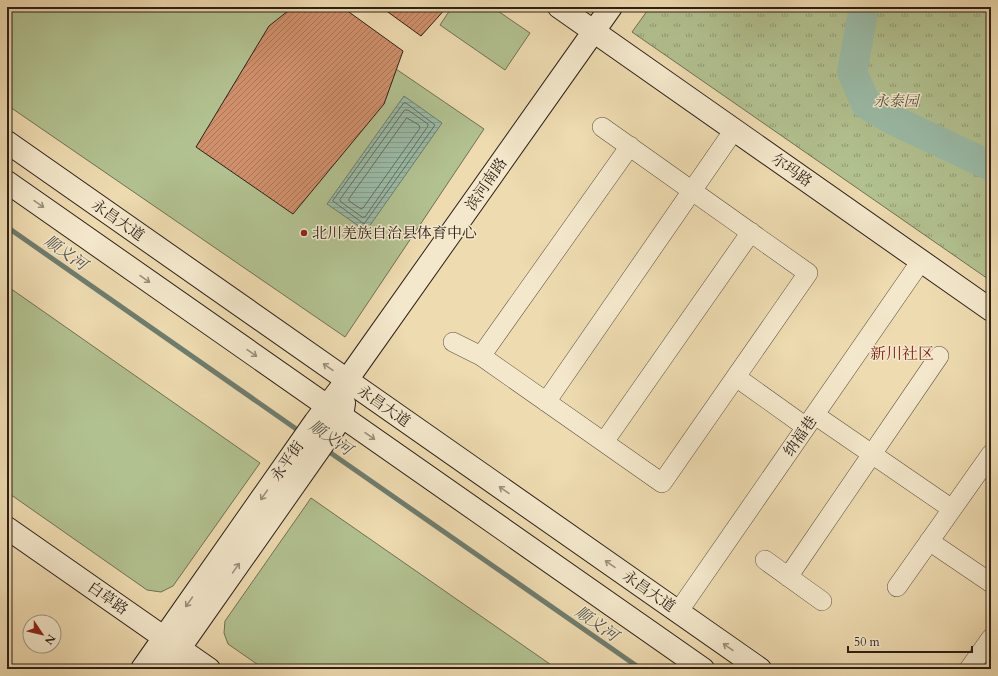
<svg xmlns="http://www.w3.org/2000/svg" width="998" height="676" font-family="Cardo,'Noto Serif SC',serif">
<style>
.green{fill:#b2c190;stroke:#707054}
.park{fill:url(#park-tufts);stroke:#707054}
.water{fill:url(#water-rules);stroke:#6e7d6e}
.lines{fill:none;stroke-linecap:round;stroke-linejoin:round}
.shore{stroke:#646e60;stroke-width:1}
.stream{stroke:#6e7d6e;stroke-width:5}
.river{stroke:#9abba7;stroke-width:30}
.building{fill:url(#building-hatch);stroke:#2d2018}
.street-casing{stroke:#5d4f3e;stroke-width:20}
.secondary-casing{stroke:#2d2018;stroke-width:24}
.street{stroke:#f4e8cc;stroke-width:19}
.secondary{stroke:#f4e8cc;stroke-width:22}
.oneway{stroke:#9a8e7b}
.poi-dot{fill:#8f2418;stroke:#f4e8cc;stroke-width:1.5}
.labels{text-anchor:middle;stroke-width:3;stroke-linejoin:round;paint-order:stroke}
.park-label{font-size:15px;font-style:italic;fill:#55503c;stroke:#f4e8cc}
.street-label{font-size:15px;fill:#2d2018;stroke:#f4e8cc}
.poi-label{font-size:15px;fill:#2d2018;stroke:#f4e8cc;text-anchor:start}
.water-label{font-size:16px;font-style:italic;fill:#4e4e43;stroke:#f4e8cc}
.neighbourhood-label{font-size:16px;fill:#7a1f14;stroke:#f4e8cc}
</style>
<defs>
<pattern id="park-tufts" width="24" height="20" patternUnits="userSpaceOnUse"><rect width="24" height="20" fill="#b2c190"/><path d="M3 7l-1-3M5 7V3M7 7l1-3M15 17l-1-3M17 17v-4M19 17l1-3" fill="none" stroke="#919c75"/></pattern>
<pattern id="water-rules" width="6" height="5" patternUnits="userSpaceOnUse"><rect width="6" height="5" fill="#9abba7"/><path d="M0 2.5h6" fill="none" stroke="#85a08f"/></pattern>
<pattern id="building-hatch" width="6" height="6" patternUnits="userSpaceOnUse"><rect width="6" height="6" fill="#d0906b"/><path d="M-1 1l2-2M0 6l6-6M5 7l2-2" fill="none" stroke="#a97557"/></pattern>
</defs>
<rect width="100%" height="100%" fill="#eedbb0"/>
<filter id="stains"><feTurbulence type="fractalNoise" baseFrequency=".005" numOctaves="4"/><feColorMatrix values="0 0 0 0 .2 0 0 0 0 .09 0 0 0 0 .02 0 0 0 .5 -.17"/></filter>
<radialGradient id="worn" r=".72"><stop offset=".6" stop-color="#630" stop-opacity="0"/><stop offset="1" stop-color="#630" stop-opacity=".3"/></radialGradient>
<!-- green -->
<path class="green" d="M 7,7 L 305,7 L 484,129 L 345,337 L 7,105 Z
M 452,7 L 492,7 L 530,33 L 505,70 L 440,25 Z
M 7,286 L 260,463 L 173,586 L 161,592 L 147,590 L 7,492 Z
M 311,498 L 557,669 L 264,669 L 228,644 L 224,633 L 225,621 Z"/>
<!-- park -->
<path class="park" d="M 650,7 L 991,7 L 991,281 L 632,32 Z"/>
<!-- water -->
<path class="water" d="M 404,96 L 442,123 L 366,231 L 327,204 Z"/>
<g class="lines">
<!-- shore -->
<path class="shore" d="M 404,103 L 406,103 L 435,125 L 364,224 L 333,201 Z
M 405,110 L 408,110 L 428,124 L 428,126 L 365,217 L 362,217 L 341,202 L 340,200 Z
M 407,118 L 419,125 L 420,128 L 363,208 L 361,209 L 349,201 L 349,199 Z"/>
<!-- stream -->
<path class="stream" d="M 7,227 L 302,433
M 325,449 L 641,669"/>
<!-- river -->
<path class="river" d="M 864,7 L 852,72 L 866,104 L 893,120 L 991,166"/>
</g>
<!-- building -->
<path class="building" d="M 293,7 L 342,7 L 403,51 L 384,104 L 293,214 L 196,147 L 269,26 Z
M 381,7 L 447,7 L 421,36 Z"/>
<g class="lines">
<!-- street casing -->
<g class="street-casing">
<path id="street" d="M 602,127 L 808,273 L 662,483 L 481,356 L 630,146
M 453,342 L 481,356
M 736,377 L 806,427
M 546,402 L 734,130
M 815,415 L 952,509
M 604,442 L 751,232
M 929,541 L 991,583
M 765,560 L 822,601
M 788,577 L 939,356
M 897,587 L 991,454
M 678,612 L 921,261
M 969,669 L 991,638"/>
</g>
<!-- secondary casing -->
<g class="secondary-casing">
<path id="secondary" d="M 559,7 L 991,310
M 7,142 L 760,669
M 7,182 L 703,669
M 7,528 L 209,669
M 142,669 L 315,422 L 347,380 L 611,7
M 165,669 L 342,417 L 344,403"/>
</g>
<!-- street -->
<use href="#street" class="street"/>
<!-- secondary -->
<use href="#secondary" class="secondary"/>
</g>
<!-- one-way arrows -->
<defs><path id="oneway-shaft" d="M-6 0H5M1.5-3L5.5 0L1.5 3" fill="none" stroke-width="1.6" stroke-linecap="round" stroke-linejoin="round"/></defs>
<g class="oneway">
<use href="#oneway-shaft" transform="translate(39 204) rotate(35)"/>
<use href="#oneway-shaft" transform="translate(145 279) rotate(35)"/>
<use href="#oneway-shaft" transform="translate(252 353) rotate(35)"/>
<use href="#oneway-shaft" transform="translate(328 367) rotate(-145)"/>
<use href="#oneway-shaft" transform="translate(370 436) rotate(35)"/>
<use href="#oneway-shaft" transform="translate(504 490) rotate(-145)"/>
<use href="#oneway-shaft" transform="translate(264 495) rotate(125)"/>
<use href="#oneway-shaft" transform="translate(610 564) rotate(-145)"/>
<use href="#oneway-shaft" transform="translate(236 568) rotate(-55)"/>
<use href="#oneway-shaft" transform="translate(189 602) rotate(125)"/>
<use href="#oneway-shaft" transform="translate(728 647) rotate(-145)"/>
</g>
<!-- markers -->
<circle class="poi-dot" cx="304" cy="233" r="4"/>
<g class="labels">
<!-- park labels -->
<g class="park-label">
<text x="896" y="106">永泰园</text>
</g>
<!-- street labels -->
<g class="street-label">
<text transform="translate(792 170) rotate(35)" y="5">尔玛路</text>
<text transform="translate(486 184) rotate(-55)" y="5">滨河南路</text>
<text transform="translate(118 220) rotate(35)" y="5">永昌大道</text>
<text transform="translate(384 406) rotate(35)" y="5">永昌大道</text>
<text transform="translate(800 436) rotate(-55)" y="5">纳福巷</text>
<text transform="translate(287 461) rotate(-55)" y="5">永平街</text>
<text transform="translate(649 591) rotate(35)" y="5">永昌大道</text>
<text transform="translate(108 598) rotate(35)" y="5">白草路</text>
</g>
<!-- poi labels -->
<g class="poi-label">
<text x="312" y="238">北川羌族自治县体育中心</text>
</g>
<!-- water labels -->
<g class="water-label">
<text transform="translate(66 252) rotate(35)" y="6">顺义河</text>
<text transform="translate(331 437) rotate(35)" y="6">顺义河</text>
<text transform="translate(597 623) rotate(35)" y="6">顺义河</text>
</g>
<!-- neighbourhood labels -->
<g class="neighbourhood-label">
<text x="902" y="359">新川社区</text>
</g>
</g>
<!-- margin -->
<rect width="998" height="676" fill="none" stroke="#eedbb0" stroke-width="24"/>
<rect x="8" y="8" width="982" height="660" fill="none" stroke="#2d2018" stroke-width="2"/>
<rect x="12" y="12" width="974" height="652" fill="none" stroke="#2d2018"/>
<!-- north arrow -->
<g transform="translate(42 634) rotate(125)"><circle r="19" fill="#f4e8cc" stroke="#a49884"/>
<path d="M0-3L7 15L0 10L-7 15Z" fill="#8f2418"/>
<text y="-6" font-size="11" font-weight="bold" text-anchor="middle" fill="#2d2018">N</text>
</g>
<!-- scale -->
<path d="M848 646v6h124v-6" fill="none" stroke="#2d2018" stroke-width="2"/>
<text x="854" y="646" font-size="12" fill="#2d2018" stroke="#f4e8cc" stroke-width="3" paint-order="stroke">50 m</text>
<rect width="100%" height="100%" filter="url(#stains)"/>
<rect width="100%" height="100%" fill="url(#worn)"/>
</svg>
